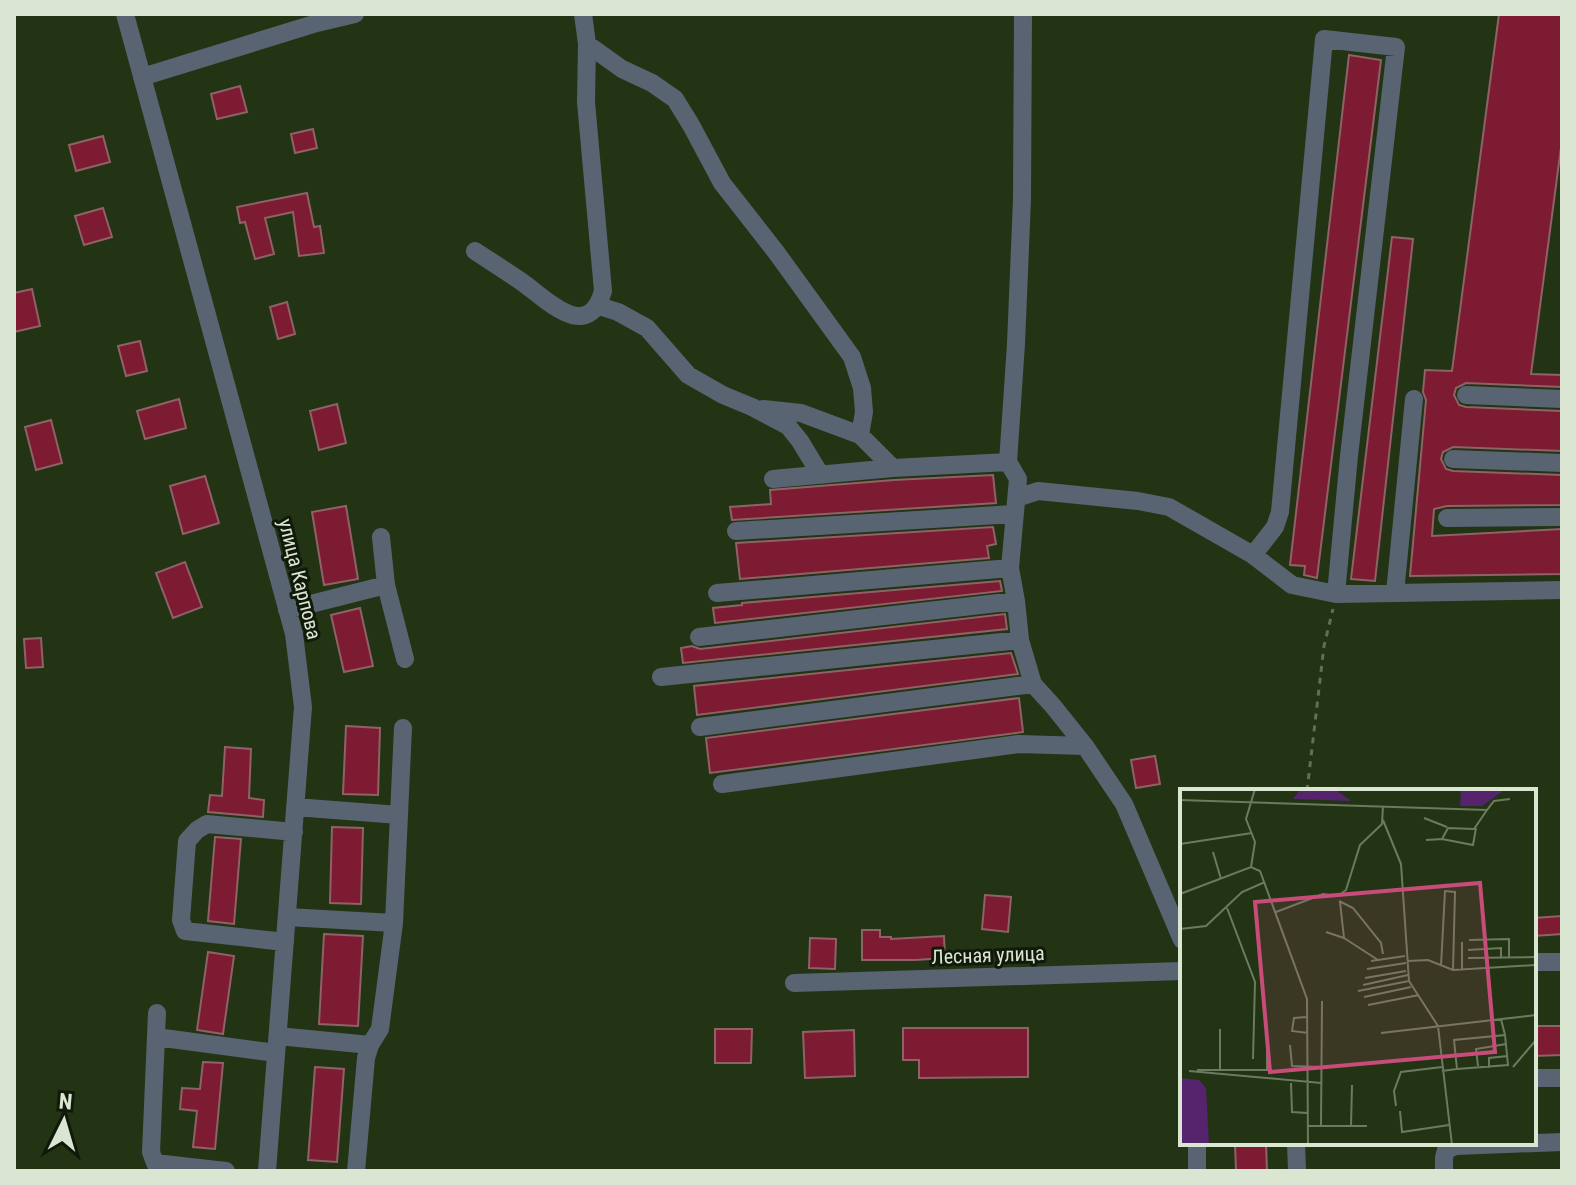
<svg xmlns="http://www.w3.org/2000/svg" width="1576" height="1185" font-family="'Roboto Condensed',sans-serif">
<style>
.building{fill:#7c1b31;stroke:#8e6266;stroke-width:2}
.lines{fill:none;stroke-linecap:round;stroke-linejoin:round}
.path{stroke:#607054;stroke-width:3;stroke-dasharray:6 6;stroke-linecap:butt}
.minor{stroke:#596472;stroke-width:18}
.labels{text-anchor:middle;stroke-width:6;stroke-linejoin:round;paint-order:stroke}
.street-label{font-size:20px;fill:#dae6d2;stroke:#11190b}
.inset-road{fill:none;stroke:#6c7b60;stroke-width:2}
.view{fill:#c84c79;fill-opacity:0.15;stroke:#c84c79;stroke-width:4}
.inset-edge{fill:none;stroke:#dae6d2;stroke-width:4}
</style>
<rect width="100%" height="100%" fill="#223414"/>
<!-- building -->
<path class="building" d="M 1499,14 L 1562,14 L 1562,140 L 1531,374 L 1562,375 L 1562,387 L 1466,383 L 1456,388 L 1454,395 L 1459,405 L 1466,407 L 1562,411 L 1562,451 L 1453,447 L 1443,452 L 1441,459 L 1446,469 L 1453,471 L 1562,475 L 1562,505 L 1447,506 L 1434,509 L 1432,536 L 1562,529 L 1562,574 L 1410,576 L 1426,400 L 1423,392 L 1425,370 L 1452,371 Z
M 1349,55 L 1381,60 L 1317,578 L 1304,575 L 1305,566 L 1290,565 Z
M 240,86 L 247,112 L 217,119 L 211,94 Z
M 313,129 L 317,148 L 295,153 L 291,134 Z
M 103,136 L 110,162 L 76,171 L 69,145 Z
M 307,193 L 314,227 L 320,226 L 324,253 L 299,256 L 293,212 L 265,218 L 274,254 L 255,259 L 245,222 L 240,223 L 237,207 Z
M 103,208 L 112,237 L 84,245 L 75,216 Z
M 1392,237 L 1413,239 L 1375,581 L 1351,579 Z
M 32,289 L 40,326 L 14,332 L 14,293 Z
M 287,302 L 295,334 L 278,339 L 270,307 Z
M 140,341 L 147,371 L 126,376 L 118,346 Z
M 179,399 L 186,428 L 145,439 L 137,411 Z
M 337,404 L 346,443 L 319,450 L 310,411 Z
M 51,420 L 62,463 L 36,470 L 25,427 Z
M 993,475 L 996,503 L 732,520 L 730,507 L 771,504 L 770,490 L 894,480 Z
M 205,476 L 219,523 L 183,534 L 170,486 Z
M 346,506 L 358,579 L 324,585 L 312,512 Z
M 993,527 L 996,544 L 987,546 L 989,558 L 740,579 L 736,543 Z
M 185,562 L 202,607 L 173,618 L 156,573 Z
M 1000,581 L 1002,591 L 715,623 L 713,608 L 742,605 L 742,603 Z
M 360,608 L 373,666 L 344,672 L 331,615 Z
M 1005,614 L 1007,629 L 683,663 L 681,648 L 692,646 L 700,649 Z
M 41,638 L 43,667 L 26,668 L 24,639 Z
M 1011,653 L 1018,674 L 697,715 L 694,686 Z
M 1019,698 L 1023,732 L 710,773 L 706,738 Z
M 346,726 L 380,728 L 378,795 L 343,794 Z
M 225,747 L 251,749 L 249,798 L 264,800 L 263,817 L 208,812 L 210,795 L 222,796 Z
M 1155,756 L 1160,784 L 1136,788 L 1131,760 Z
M 332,827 L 363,828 L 361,904 L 330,903 Z
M 215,837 L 241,839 L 234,924 L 208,921 Z
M 985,895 L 1011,897 L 1008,932 L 982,929 Z
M 1562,916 L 1562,934 L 1534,936 L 1534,918 Z
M 862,930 L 880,930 L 880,937 L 891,937 L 891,939 L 944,936 L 945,958 L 915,960 L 862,960 Z
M 324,934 L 363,936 L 358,1026 L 319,1024 Z
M 810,938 L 836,939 L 835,969 L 809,968 Z
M 208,952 L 234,956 L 223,1034 L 197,1030 Z
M 1534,1026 L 1562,1026 L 1562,1055 L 1534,1056 Z
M 903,1028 L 1028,1028 L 1028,1077 L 919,1078 L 919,1060 L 903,1060 Z
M 715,1029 L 752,1029 L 751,1063 L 715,1063 Z
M 854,1030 L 855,1076 L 805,1078 L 803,1032 Z
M 203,1062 L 223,1063 L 215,1149 L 193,1147 L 197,1111 L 180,1109 L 182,1088 L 200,1089 Z
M 315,1067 L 344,1069 L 337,1162 L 308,1160 Z
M 1235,1143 L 1266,1143 L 1267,1171 L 1236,1171 Z"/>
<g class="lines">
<!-- path -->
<path class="path" d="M 1307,791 L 1324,646 L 1333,609"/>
<!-- minor -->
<path class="minor" d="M 125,14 L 294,634 L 303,707 L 267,1171
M 1023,14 L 1022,199 L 1016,344 L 1008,462 L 1018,479 L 1010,568 L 1016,601 L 1020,640 L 1033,684 L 1053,706 L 1085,746 L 1124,804 L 1182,940
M 587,44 L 622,69 L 652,83 L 675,99 L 691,125 L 722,183 L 776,252 L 852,357 L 862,388 L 864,412 L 860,435
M 142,77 L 317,23 L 355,14
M 475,251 C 490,261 506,271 522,282 C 546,299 588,344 603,291 L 586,102 L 587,44 L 583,14
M 599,306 L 618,312 L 647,328 L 688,375 L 723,395 L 752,407 L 788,426 L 800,441 L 820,474
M 1466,395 L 1562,399
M 763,409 L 801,413 L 860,435 L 893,468
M 1453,459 L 1562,463
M 773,479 L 893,468 L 1008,462
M 1017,498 L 1038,491 L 1138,501 L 1169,507 L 1253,555 L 1292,585 L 1336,594 L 1562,590
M 1447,518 L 1562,517
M 736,531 L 1014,514
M 381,537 L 386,585 L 405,659
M 1253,555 L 1275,527 L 1280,512 L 1324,39 L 1396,47 L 1349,456 L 1336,594
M 717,593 L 1010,568
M 1395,593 L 1414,399
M 287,610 L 386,585
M 699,637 L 1016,601
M 661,677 L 1020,640
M 700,727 L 1033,684
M 722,784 L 1019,744 L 1085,746
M 295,807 L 399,815
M 287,917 L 394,923
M 285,942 L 185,931 L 181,920 L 187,841 L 197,830 L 207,824 L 294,832
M 1534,962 L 1562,962
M 794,983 L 1182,971
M 157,1013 L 151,1152 L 155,1163 L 226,1171
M 278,1036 L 370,1045
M 156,1037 L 276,1053
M 1534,1078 L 1562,1078
M 1197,1143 L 1197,1171
M 1296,1143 L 1297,1171
M 356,1171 L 366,1058 L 370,1045 L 380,1029 L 394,923 L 403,728
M 1444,1171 L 1444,1158 L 1446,1150 L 1456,1146 L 1562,1142"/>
</g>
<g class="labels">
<!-- street labels -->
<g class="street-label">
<text transform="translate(300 579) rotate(76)" y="7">улица Карпова</text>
<text transform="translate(988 955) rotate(-2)" y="7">Лесная улица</text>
</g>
</g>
<!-- overview -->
<g transform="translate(1180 789)">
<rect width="356" height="356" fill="#223414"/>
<path d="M 281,0 L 326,0 L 302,17 L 280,17 ZM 156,1 L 171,12 L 113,10 L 119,2 ZM 0,289 L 19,291 L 26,299 L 29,356 L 0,356 Z" fill="#55246c"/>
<path class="inset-road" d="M 0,11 L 307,21 L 314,12 L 330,10M 244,29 L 267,38M 203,31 L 221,75 L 229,192 L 258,237 L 272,356M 262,50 L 293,56 L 296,39M 246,51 L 262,50 L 268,39 L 294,40 L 307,21M 0,55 L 72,44M 33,63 L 41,90M 71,78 L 75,53 L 66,30 L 75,0M 0,105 L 71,78 L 80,82 L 127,210 L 128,356M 158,107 L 166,101 L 180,56 L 202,35 L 203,17M 159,112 L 173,119 L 201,154 L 203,165M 47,119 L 75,193 L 73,270M 96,123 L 143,105 L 158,107M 0,140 L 26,137 L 62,103 L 85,93M 146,143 L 164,149 L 160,113M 164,149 L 198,171M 289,151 L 329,150 L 329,168M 288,161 L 321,159 L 321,168M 288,169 L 356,168M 191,172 L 225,167M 227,172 L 248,171 L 273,181 L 356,176M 261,177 L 265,102 L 275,103 L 273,181M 187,180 L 226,174M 282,181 L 282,153M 185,189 L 226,182M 183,196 L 228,186M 178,202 L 229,192M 184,208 L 231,198M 188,216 L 239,206M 127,228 L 114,229 L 112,242 L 128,244M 40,240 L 40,281M 201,244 L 356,226M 110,256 L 112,277 L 140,278M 298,277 L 296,260 L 326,255M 333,278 L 356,251M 309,279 L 309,269 L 328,267M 277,280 L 328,276 L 325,246M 17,281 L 87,281 L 87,259M 9,282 L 141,294M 262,282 L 277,280 L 274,251 L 325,246 L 321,230M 111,294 L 112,323 L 128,324M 216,317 L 214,302 L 221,283 L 262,278M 220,322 L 222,343 L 269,336M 128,337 L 187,337M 141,337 L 142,212M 171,337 L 172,296"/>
<path class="view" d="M 300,94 L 315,263 L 90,283 L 75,113 Z"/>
<rect width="356" height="356" class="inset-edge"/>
</g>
<!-- border -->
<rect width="1576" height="1185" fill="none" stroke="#dae6d2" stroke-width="32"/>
<!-- north arrow -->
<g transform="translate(64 1121) rotate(5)" stroke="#11190b" stroke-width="6" paint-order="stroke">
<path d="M0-6L14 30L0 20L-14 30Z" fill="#dae6d2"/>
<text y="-12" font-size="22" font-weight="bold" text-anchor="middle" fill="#dae6d2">N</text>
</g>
</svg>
